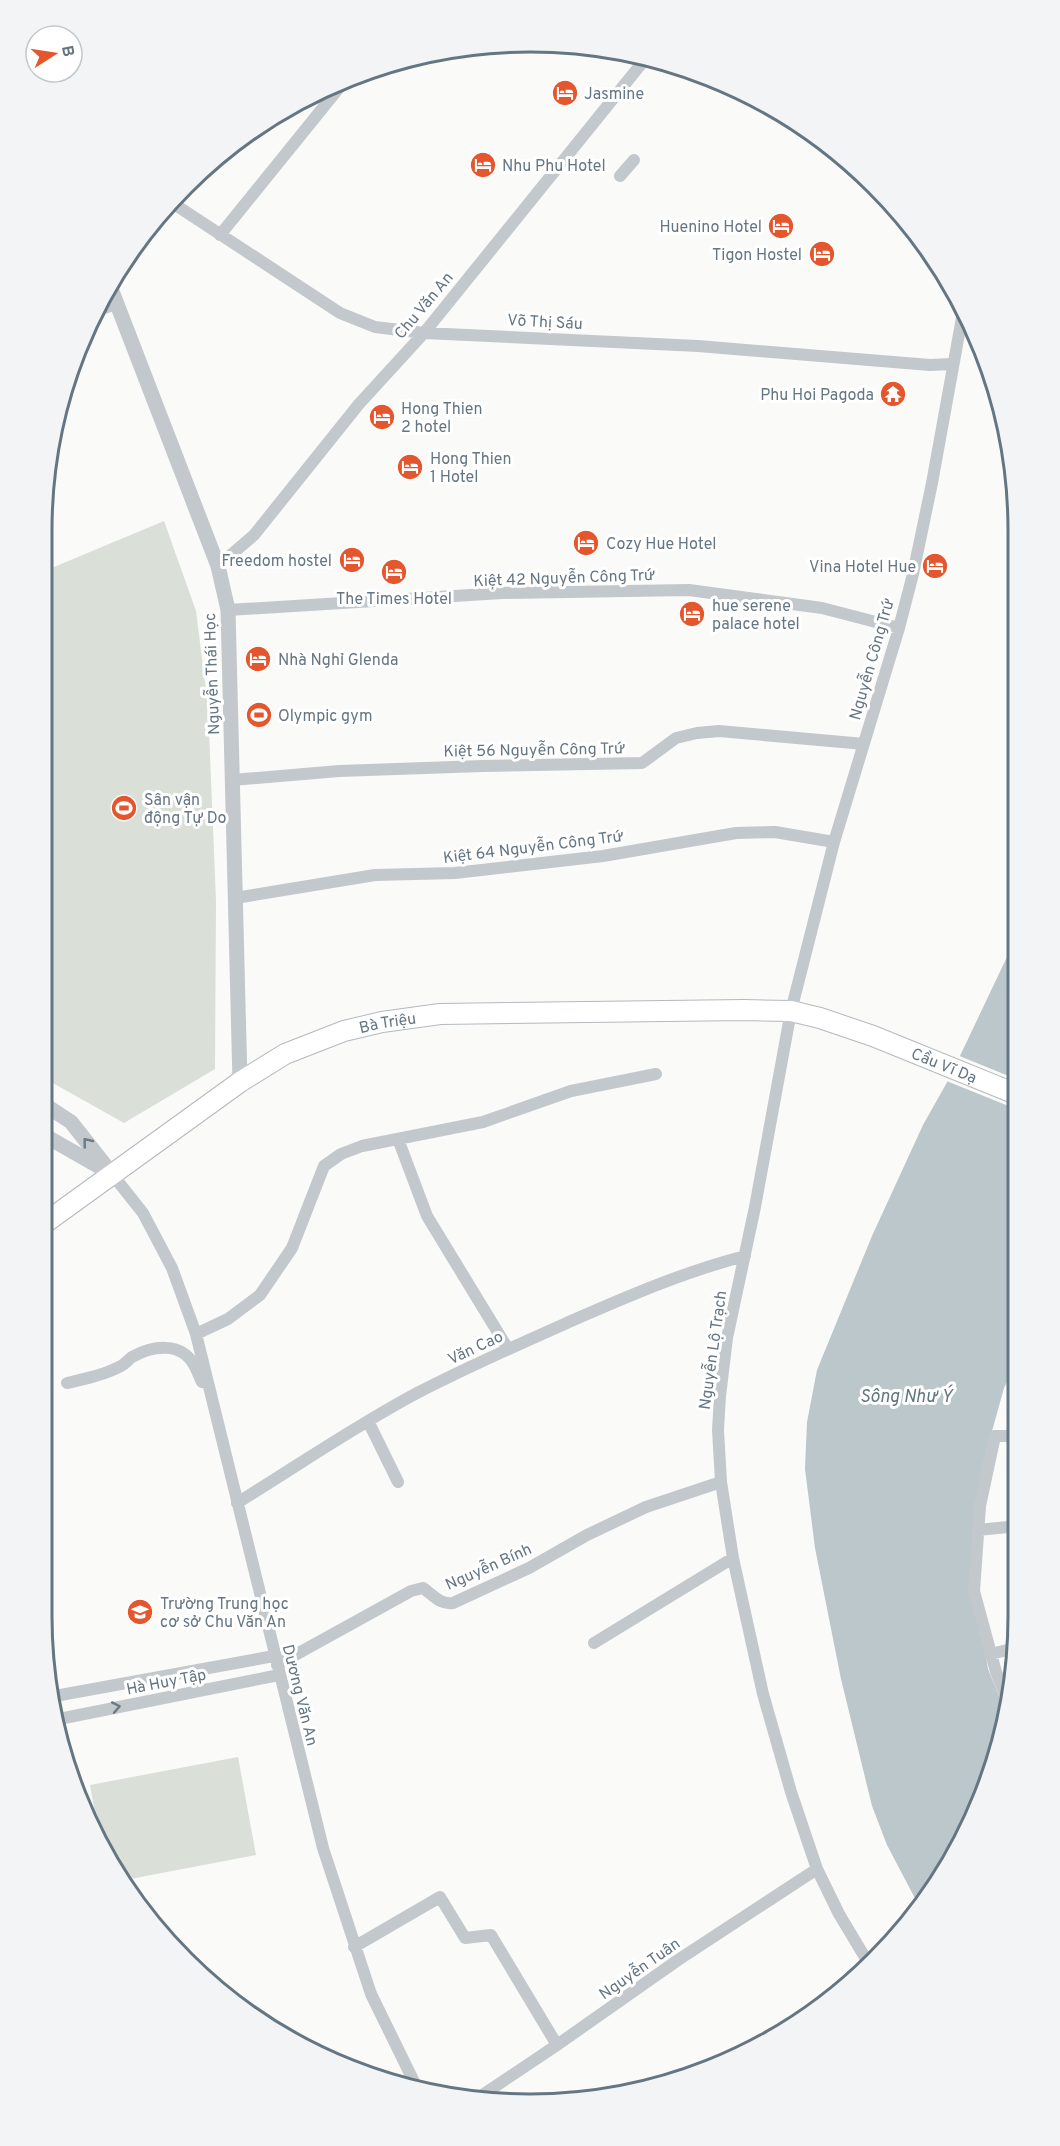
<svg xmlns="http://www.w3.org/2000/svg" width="1060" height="2146" font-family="Overpass,sans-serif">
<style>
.green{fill:#dadfd7}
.water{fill:#bbc7cb}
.pier{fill:#fafaf8}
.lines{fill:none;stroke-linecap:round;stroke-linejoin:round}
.trunk-casing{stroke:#b4b9bd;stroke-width:22}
.minor{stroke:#c3c8cc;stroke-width:12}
.tertiary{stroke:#c3c8cc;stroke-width:15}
.trunk{stroke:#fff;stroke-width:20}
.oneway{stroke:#6a7a87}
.labels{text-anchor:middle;stroke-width:6;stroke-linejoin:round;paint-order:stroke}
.poi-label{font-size:16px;fill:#657683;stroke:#fff;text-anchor:start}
.street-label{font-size:16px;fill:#657683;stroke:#fff}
.water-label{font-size:18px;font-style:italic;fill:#60757c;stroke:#fff}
.rim{fill:none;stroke:#657683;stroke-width:3}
</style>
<rect width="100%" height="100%" fill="#fafaf8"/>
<!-- green -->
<path class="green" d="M 164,521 L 196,611 L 208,706 L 216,901 L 215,1069 L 124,1123 L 42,1077 L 42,572 Z
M 238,1757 L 256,1855 L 125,1880 L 98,1830 L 90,1785 Z"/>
<!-- water -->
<path class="water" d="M 1016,938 L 1017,1362 L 1004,1388 L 984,1460 L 978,1609 L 988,1669 L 1007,1716 L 981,1803 L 918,1904 L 887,1845 L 872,1806 L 841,1679 L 815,1548 L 805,1469 L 807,1422 L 817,1370 L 872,1236 L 923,1125 L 950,1077 Z"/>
<!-- pier -->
<path class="pier" d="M 957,1055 L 1016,1079 L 1016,1109 L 944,1080 Z"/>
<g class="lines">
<!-- trunk casing -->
<g class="trunk-casing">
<g id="trunk">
<path id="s1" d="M 42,1225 L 240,1082 L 285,1054 L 344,1031 L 382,1022 L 440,1014 L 744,1010 L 791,1011 L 820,1018 L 873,1036 L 1016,1094"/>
</g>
</g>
<!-- minor -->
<path class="minor" d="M 620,176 L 634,160
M 171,202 L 340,313 L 375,327 L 424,333 L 698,346 L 930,365 L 952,364
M 220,235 L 347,78
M 97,310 L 117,304
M 218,566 L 254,535 L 359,404 L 424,333 L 646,58
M 228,610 L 502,593 L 689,590 L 822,608 L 899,628
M 232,780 L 339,771 L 482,766 L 642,763 L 676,738 L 697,733 L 719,731 L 864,744
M 235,898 L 375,875 L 455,873 L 603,856 L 736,833 L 775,832 L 834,842
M 398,1139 L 427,1216 L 508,1349
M 112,1174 L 143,1213 L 172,1268 L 196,1334 L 323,1848 L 371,1994 L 418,2090
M 196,1334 L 228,1319 L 260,1295 L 292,1248 L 324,1166 L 341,1154 L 362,1146 L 483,1122 L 571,1091 L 656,1074
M 67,1383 C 85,1379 104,1375 121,1366 C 125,1364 128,1360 132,1357 C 152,1346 181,1341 194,1365 C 197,1370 199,1376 202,1382
M 368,1421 L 398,1482
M 237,1503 C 297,1466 355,1426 417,1393 C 469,1366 524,1342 578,1318 C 633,1294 687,1271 745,1256
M 978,1530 L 1018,1526
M 594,1643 L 733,1558
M 991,1654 L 1015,1648
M 277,1665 L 411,1591 L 423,1588 C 433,1595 440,1605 453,1603 L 529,1568 L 587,1535 L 646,1507 L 721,1482
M 55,1696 L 274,1656
M 1009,1705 L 996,1672 L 974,1591 L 980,1506 L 995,1436 L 1017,1436
M 59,1719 L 279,1675
M 354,1947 L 440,1897 L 465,1938 L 491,1935 L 557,2045
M 869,1964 L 839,1914 L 817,1869 L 791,1792 L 763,1694 L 733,1558 L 721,1482 L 718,1430 L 720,1396 L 727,1338 L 755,1207 L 791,1011 L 834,842 L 899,628 L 913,574 L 932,483 L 963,312
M 481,2096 L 557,2045 L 678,1960 L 817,1869"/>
<!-- tertiary -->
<path class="tertiary" d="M 110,286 L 218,566 L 228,610 L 240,1082
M 42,1134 L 112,1174 L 71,1122 L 42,1103"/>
<!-- trunk -->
<use href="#trunk" class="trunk"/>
</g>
<!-- one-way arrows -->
<defs><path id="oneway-chevron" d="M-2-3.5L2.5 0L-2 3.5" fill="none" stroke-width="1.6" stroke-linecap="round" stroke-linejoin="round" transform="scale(1.5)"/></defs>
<g class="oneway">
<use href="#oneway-chevron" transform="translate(87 1142) rotate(-129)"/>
<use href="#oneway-chevron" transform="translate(116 1707) rotate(-11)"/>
</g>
<!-- icons -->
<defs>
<g id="hotel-disc" transform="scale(1.35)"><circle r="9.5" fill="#e4572e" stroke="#fff"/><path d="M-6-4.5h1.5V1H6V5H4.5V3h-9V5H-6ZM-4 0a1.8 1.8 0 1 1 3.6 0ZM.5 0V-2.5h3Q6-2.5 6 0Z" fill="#fff"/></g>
<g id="temple-disc" transform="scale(1.35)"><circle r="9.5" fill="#e4572e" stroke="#fff"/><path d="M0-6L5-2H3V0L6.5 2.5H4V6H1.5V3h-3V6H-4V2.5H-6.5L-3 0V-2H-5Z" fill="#fff"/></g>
<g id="stadium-disc" transform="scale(1.35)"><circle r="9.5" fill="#e4572e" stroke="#fff"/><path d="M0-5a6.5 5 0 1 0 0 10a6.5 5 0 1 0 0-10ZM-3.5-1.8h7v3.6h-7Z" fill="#fff"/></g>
<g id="school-disc" transform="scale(1.35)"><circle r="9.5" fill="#e4572e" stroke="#fff"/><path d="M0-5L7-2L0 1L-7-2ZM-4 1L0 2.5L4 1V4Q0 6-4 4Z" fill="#fff"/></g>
</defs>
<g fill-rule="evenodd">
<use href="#hotel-disc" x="565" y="93"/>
<use href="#hotel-disc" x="483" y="165"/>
<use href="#hotel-disc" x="781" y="226"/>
<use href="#hotel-disc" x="822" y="254"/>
<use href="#temple-disc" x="893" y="394"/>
<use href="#hotel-disc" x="382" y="417"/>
<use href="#hotel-disc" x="410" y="467"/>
<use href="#hotel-disc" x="586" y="543"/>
<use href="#hotel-disc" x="352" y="560"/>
<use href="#hotel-disc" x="935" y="566"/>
<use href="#hotel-disc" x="394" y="572"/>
<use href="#hotel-disc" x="692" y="614"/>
<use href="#hotel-disc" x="258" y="659"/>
<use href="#stadium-disc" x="259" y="715"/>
<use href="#stadium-disc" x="124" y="808"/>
<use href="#school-disc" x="140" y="1612"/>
</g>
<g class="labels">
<!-- poi labels -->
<g class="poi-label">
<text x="584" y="99">Jasmine</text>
<text x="502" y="171">Nhu Phu Hotel</text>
<text x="762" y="232" text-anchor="end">Huenino Hotel</text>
<text x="802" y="260" text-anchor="end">Tigon Hostel</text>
<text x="874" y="400" text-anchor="end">Phu Hoi Pagoda</text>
<text x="401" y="414">Hong Thien<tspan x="401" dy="18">2 hotel</tspan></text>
<text x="430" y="464">Hong Thien<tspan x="430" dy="18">1 Hotel</tspan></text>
<text x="606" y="549">Cozy Hue Hotel</text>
<text x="332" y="566" text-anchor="end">Freedom hostel</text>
<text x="916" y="572" text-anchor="end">Vina Hotel Hue</text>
<text x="394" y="604" text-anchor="middle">The Times Hotel</text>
<text x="712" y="611">hue serene<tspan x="712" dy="18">palace hotel</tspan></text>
<text x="278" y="665">Nhà Nghỉ Glenda</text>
<text x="278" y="721">Olympic gym</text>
<text x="144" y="805">Sân vận<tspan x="144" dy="18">động Tự Do</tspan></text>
<text x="160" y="1609">Trường Trung học<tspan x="160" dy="18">cơ sở Chu Văn An</tspan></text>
</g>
<!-- street labels -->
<g class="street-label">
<text transform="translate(423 305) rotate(-50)" y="6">Chu Văn An</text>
<text transform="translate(545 321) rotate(3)" y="6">Võ Thị Sáu</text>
<text transform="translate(564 577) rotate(-2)" y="6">Kiệt 42 Nguyễn Công Trứ</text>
<text transform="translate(871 659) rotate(-74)" y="6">Nguyễn Công Trứ</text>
<text transform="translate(211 674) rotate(-92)" y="6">Nguyễn Thái Học</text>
<text transform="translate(534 749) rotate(-1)" y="6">Kiệt 56 Nguyễn Công Trứ</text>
<text transform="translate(533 846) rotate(-7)" y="6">Kiệt 64 Nguyễn Công Trứ</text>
<text dy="6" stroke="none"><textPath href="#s1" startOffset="405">Bà Triệu</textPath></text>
<text dy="6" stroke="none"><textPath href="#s1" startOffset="972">Cầu Vĩ Dạ</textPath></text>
<text transform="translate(475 1347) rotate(-25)" y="6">Văn Cao</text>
<text transform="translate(712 1350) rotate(-82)" y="6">Nguyễn Lộ Trạch</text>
<text transform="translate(488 1566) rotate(-24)" y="6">Nguyễn Bính</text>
<text transform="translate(166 1681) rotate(-11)" y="6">Hà Huy Tập</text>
<text transform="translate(301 1695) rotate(76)" y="6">Dương Văn An</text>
<text transform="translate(639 1968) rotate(-35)" y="6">Nguyễn Tuân</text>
</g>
<!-- water labels -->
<g class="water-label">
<text x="906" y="1402">Sông Như Ý</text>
</g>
</g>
<!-- crop -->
<path d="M0 0H1060V2146H0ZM530 52H530A478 478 0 0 1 1008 530V1616A478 478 0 0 1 530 2094H530A478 478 0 0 1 52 1616V530A478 478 0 0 1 530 52Z" fill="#f3f4f5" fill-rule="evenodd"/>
<path class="rim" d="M530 52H530A478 478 0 0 1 1008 530V1616A478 478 0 0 1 530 2094H530A478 478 0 0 1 52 1616V530A478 478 0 0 1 530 52Z"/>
<!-- north arrow -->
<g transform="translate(54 54) rotate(78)"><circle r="28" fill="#ffffff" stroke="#c1c8cd" stroke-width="1.5"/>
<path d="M0-4.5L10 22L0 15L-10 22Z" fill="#e4572e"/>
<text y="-9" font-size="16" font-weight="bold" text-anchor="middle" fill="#657683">B</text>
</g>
</svg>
